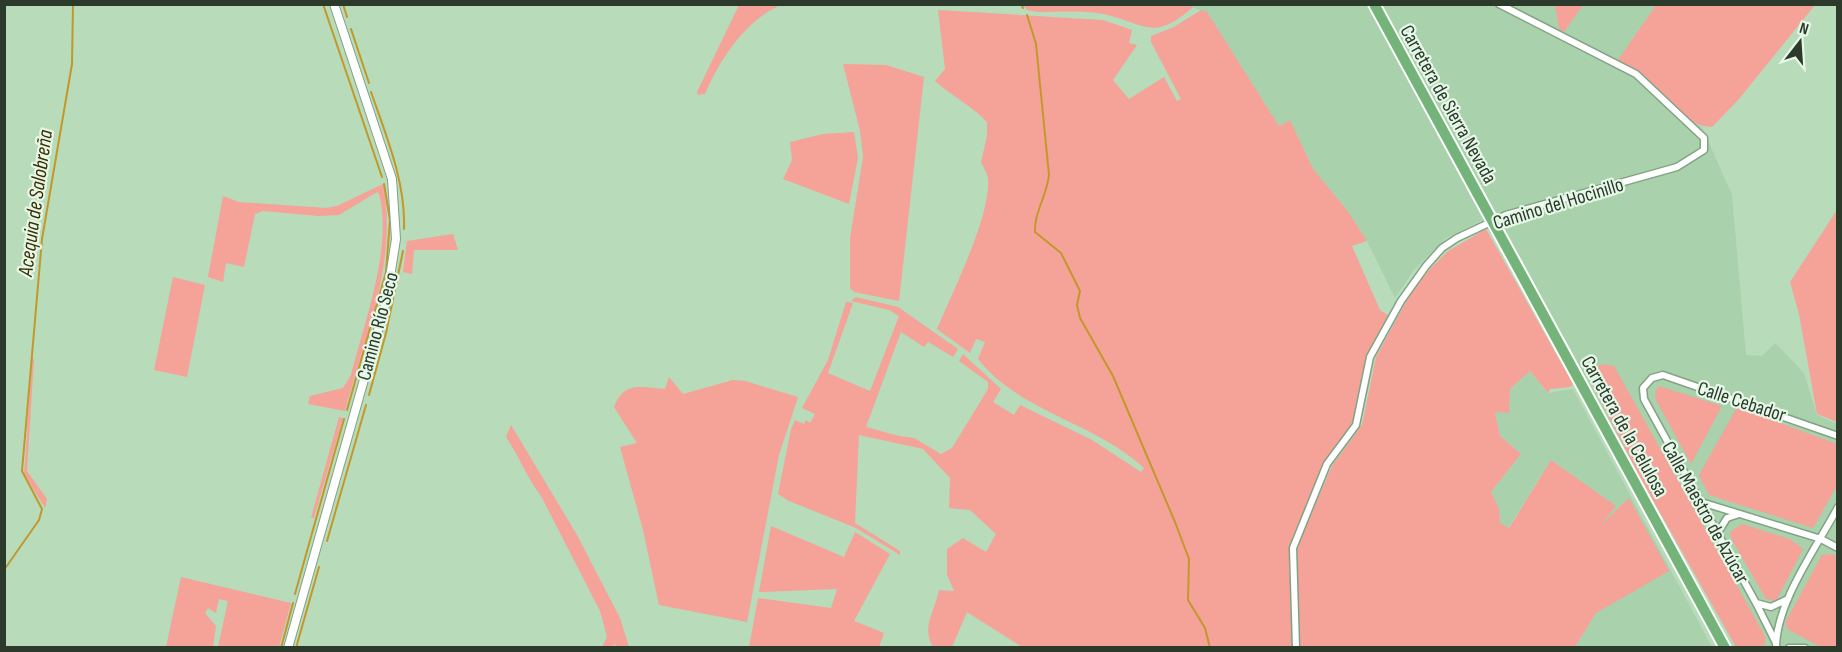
<svg xmlns="http://www.w3.org/2000/svg" width="1842" height="652" font-family="'Sofia Sans Condensed',sans-serif">
<style>
.built{fill:#a9d1ab}
.green{fill:#f5a299}
.lines{fill:none;stroke-linecap:round;stroke-linejoin:round}
.stream{stroke:#c3982b;stroke-width:2}
.minor-casing{stroke:#82a383;stroke-width:9}
.tertiary-casing{stroke:#82a383;stroke-width:10}
.trunk-casing{stroke:#fff;stroke-width:14}
.minor{stroke:#fff;stroke-width:6}
.tertiary{stroke:#fff;stroke-width:8}
.trunk{stroke:#74b47b;stroke-width:10}
.labels{text-anchor:middle;stroke-width:4.5;stroke-linejoin:round;paint-order:stroke}
.street-label{font-size:20px;fill:#2c3a2c;stroke:#e5f7e6}
.water-label{font-size:21px;font-style:italic;fill:#3e2d00;stroke:#e5f7e6}
</style>
<rect width="100%" height="100%" fill="#b8dbba"/>
<!-- built -->
<path class="built" d="M 1187,5 L 1656,5 L 1619,60 L 1640,73 L 1680,112 L 1702,127 L 1732,195 L 1746,355 L 1762,356 L 1775,343 L 1804,373 L 1817,415 L 1837,424 L 1837,647 L 1736,647 L 1579,369 L 1482,220 L 1446,238 L 1414,270 L 1395,298 L 1367,241 L 1347,210 L 1313,169 L 1290,120 L 1279,126 L 1207,13 Z
M 1530,371 L 1548,393 L 1573,389 L 1712,647 L 1575,647 L 1596,613 L 1563,574 L 1615,506 L 1551,460 L 1508,528 L 1500,523 L 1499,509 L 1491,492 L 1521,454 L 1500,436 L 1495,412 L 1509,413 L 1510,389 Z"/>
<!-- green -->
<path class="green" d="M 739,5 L 781,5 C 746,19 719,61 705,94 L 698,95 L 697,92 Z
M 1187,5 L 1193,7 C 1152,43 1146,23 1103,14 C 1082,10 1059,12 1038,12 L 1027,10 L 1023,5 Z
M 1555,5 L 1583,5 L 1564,32 L 1559,29 Z
M 1656,5 L 1815,5 L 1739,99 L 1712,127 C 1684,127 1662,92 1642,75 C 1636,69 1626,65 1618,60 Z
M 938,10 L 1103,20 L 1132,30 L 1129,43 L 1137,45 L 1113,80 L 1129,99 L 1164,77 L 1177,101 L 1181,99 L 1151,42 L 1151,36 L 1174,27 L 1201,10 L 1207,12 L 1279,126 L 1290,120 L 1313,169 L 1347,210 L 1367,241 L 1352,246 L 1380,310 L 1389,316 L 1366,360 L 1355,418 L 1325,463 L 1294,534 L 1289,562 L 1293,647 L 1022,647 L 967,612 L 952,647 L 933,647 C 921,627 935,611 939,590 L 954,591 L 947,575 L 947,549 L 963,538 L 986,552 L 996,534 L 970,510 L 949,508 L 950,478 L 923,449 L 859,435 L 855,523 L 900,551 L 900,555 L 856,528 L 789,501 L 778,494 L 791,429 L 795,420 L 804,424 L 806,420 L 810,423 L 815,414 L 802,408 L 828,360 L 846,302 L 853,303 L 828,373 L 870,391 L 899,316 L 889,310 L 851,301 L 856,297 L 898,307 L 958,349 L 953,357 L 928,342 L 924,347 L 901,332 L 866,427 L 899,436 L 914,438 L 941,454 L 952,448 L 988,389 L 988,382 L 959,361 L 963,354 L 1001,389 L 993,402 L 1014,415 L 1020,405 L 1092,440 L 1141,472 L 1144,468 C 1095,422 1021,413 978,359 L 985,342 L 976,339 L 970,353 L 937,329 C 952,293 991,216 988,179 C 988,174 983,167 981,162 L 987,136 L 987,122 C 972,106 952,96 935,81 L 945,69 Z
M 843,64 L 886,65 L 924,77 L 899,301 L 854,292 L 850,288 L 850,238 L 863,157 L 860,131 Z
M 854,132 L 858,158 L 849,204 L 783,179 L 792,160 L 790,142 L 823,134 Z
M 383,184 C 398,262 365,336 345,411 L 308,404 L 310,396 L 343,388 L 351,375 C 364,323 393,247 379,194 L 377,192 L 339,215 L 318,216 L 263,211 L 255,214 L 244,267 L 226,263 L 223,282 L 208,277 L 223,196 L 239,202 L 326,208 L 337,206 Z
M 1837,210 L 1838,422 L 1837,422 L 1817,414 L 1799,314 L 1790,282 Z
M 1486,229 L 1573,384 L 1570,387 L 1550,389 L 1548,393 L 1530,371 L 1510,389 L 1509,413 L 1495,412 L 1500,436 L 1521,454 L 1491,492 L 1499,509 L 1500,523 L 1509,528 L 1551,460 L 1616,506 L 1601,525 L 1629,498 L 1669,571 L 1596,613 L 1575,647 L 1299,647 L 1296,549 L 1332,466 L 1362,425 L 1376,357 L 1412,291 L 1430,269 L 1448,251 Z
M 453,234 L 458,250 L 414,250 L 412,274 L 403,272 L 407,241 Z
M 173,277 L 205,285 L 187,377 L 154,370 Z
M 32,359 L 34,359 L 27,471 L 47,499 L 45,508 L 24,474 Z
M 1602,364 L 1614,366 L 1765,636 L 1765,647 L 1736,647 L 1641,479 L 1592,384 L 1590,370 Z
M 669,377 L 683,394 L 733,380 L 745,381 L 798,397 L 779,455 L 747,622 L 659,605 L 643,530 L 620,447 L 637,443 L 614,407 C 624,381 641,387 665,389 Z
M 1659,386 L 1722,406 L 1691,464 L 1656,400 L 1655,392 Z
M 1737,407 L 1837,444 L 1837,486 L 1813,528 L 1709,495 L 1699,475 Z
M 339,417 L 343,418 L 314,518 L 311,518 Z
M 511,425 L 577,535 L 620,618 L 629,647 L 616,647 L 615,644 L 611,647 L 602,647 L 607,637 L 600,611 L 541,496 C 527,478 519,456 506,437 Z
M 1742,524 L 1790,539 L 1803,549 L 1776,601 L 1766,599 L 1732,540 L 1730,532 Z
M 771,526 L 844,557 L 855,532 L 890,554 L 854,621 L 884,633 L 879,647 L 749,647 L 758,598 L 831,608 L 837,589 L 759,592 Z
M 1832,554 L 1837,557 L 1837,647 L 1821,647 L 1787,629 L 1786,621 L 1822,555 Z
M 181,577 L 291,603 L 279,647 L 218,647 L 228,601 L 219,599 L 216,613 L 208,608 L 205,613 L 216,626 L 213,647 L 166,647 Z"/>
<g class="lines">
<!-- stream -->
<path class="stream" d="M 323,4 L 382,177
M 343,4 L 347,17
M 1021,4 L 1023,8
M 1027,15 L 1036,44 L 1049,175 C 1047,195 1034,213 1035,232 L 1061,253 L 1080,291 L 1077,305 L 1080,318 L 1113,376 L 1175,522 L 1189,559 L 1188,600 L 1205,628 L 1210,648
M 351,29 L 369,83
M 371,92 C 386,135 406,183 404,229
M 369,395 L 386,333 L 403,251
M 347,410 L 386,272 L 390,220 L 384,184
M 327,541 L 366,405
M 4,570 L 39,520 L 42,509 L 22,471 L 42,239 L 72,64 L 73,4
M 295,594 L 344,419
M 281,648 L 293,603
M 296,648 L 319,567"/>
<!-- minor casing -->
<g class="minor-casing">
<path id="minor" d="M 1701,502 L 1821,539 L 1838,548
M 1717,534 L 1727,518 L 1739,514
M 1756,603 L 1771,607 L 1788,599
M 1776,643 L 1756,603 L 1644,399 L 1643,388 L 1652,378 L 1663,375 L 1838,436
M 1296,648 L 1293,548 L 1327,464 L 1356,425 L 1370,357 L 1401,301 L 1426,266 L 1442,248 L 1457,238 L 1506,215 L 1677,167 L 1704,150 L 1704,138 L 1636,74 L 1499,4
M 1776,648 C 1776,602 1817,547 1838,507
M 1789,648 L 1805,648"/>
</g>
<!-- tertiary casing -->
<g class="tertiary-casing">
<path id="tertiary" d="M 288,648 L 386,302 L 396,239 L 392,179 L 334,4"/>
</g>
<!-- trunk casing -->
<g class="trunk-casing">
<path id="trunk" d="M 1374,4 L 1725,648"/>
</g>
<!-- minor -->
<use href="#minor" class="minor"/>
<!-- tertiary -->
<use href="#tertiary" class="tertiary"/>
<!-- trunk -->
<use href="#trunk" class="trunk"/>
</g>
<g class="labels">
<!-- street labels -->
<g class="street-label">
<text transform="translate(1449 104) rotate(61)" y="7">Carretera de Sierra Nevada</text>
<text transform="translate(1558 203) rotate(-17)" y="7">Camino del Hocinillo</text>
<text transform="translate(377 326) rotate(-75)" y="7">Camino Río Seco</text>
<text transform="translate(1742 401) rotate(18)" y="7">Calle Cebador</text>
<text transform="translate(1625 426) rotate(61)" y="7">Carretera de la Celulosa</text>
<text transform="translate(1706 512) rotate(61)" y="7">Calle Maestro de Azúcar</text>
</g>
<!-- water labels -->
<g class="water-label">
<text transform="translate(35 203) rotate(-82)" y="7">Acequia de Salobreña</text>
</g>
</g>
<!-- border -->
<rect width="1842" height="652" fill="none" stroke="#2c3a2c" stroke-width="12"/>
<!-- north arrow -->
<g transform="translate(1800 42) rotate(17)" stroke="#e5f7e6" stroke-width="4.5" paint-order="stroke">
<path d="M0-4.5L10 22L0 15L-10 22Z" fill="#2c3a2c"/>
<text y="-9" font-size="16" font-weight="bold" text-anchor="middle" fill="#2c3a2c">N</text>
</g>
</svg>
